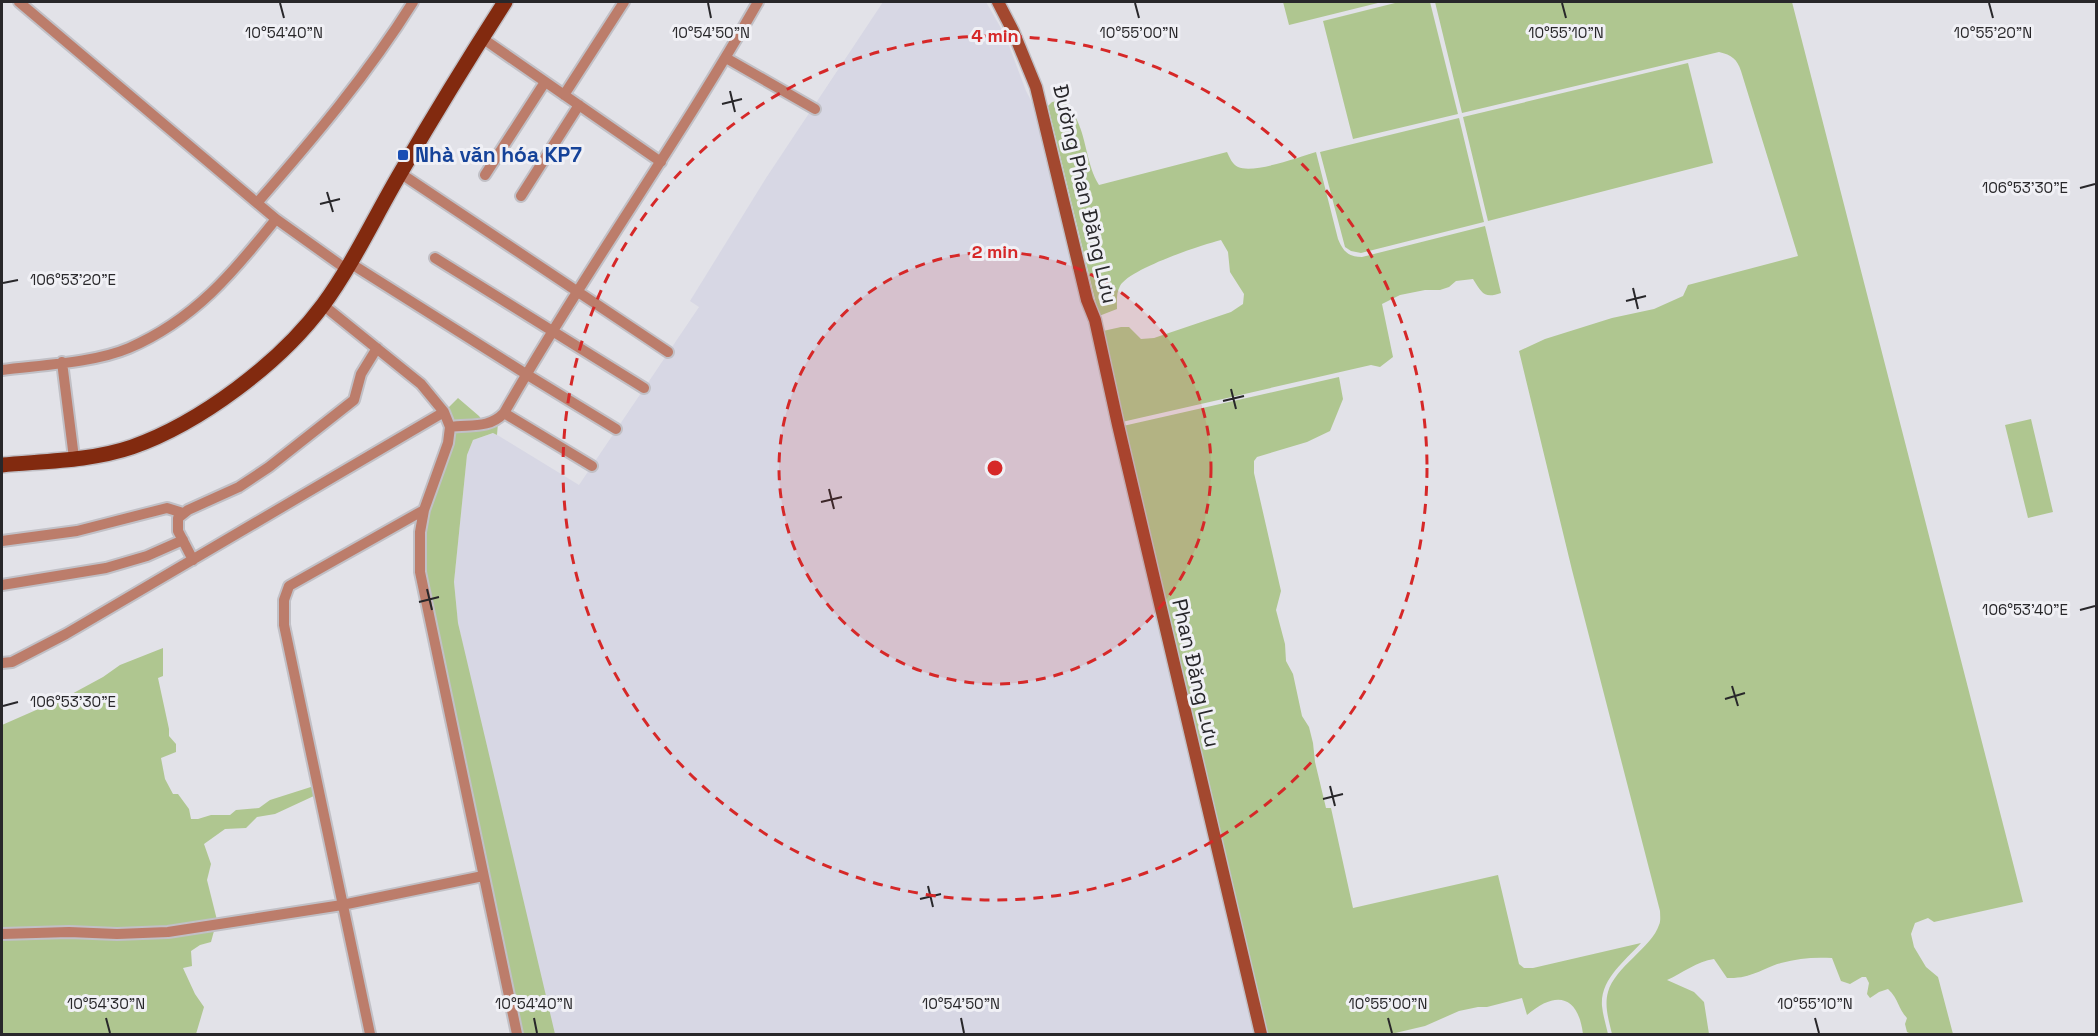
<svg xmlns="http://www.w3.org/2000/svg" width="2098" height="1036" font-family="'Space Grotesk',sans-serif">
<style>
.built{fill:#d7d7e4}
.green{fill:#afc690}
.lines{fill:none;stroke-linecap:round;stroke-linejoin:round}
.street-casing{stroke:#c1c0c6;stroke-width:14}
.secondary-casing{stroke:#c1c0c6;stroke-width:15}
.primary-casing{stroke:#c1c0c6;stroke-width:18}
.street{stroke:#bc7d6b;stroke-width:10}
.secondary{stroke:#a3482f;stroke-width:12}
.primary{stroke:#822a0f;stroke-width:15}
.ticks{fill:none;stroke:#28272a;stroke-width:2}
.ring{fill:none;stroke:#d62828;stroke-width:3;stroke-dasharray:10 8}
.transit-dot{fill:#1a4fb4;stroke:#f0f0f5;stroke-width:2}
.labels{text-anchor:middle;stroke-width:6;stroke-linejoin:round;paint-order:stroke}
.transit-label{font-size:21px;font-weight:bold;fill:#164399;stroke:#f0f0f5;text-anchor:start}
.street-label{font-size:21px;fill:#28272a;stroke:#f0f0f5}
.ticks-label{font-size:15px;text-anchor:middle;fill:#28272a;stroke:#f0f0f5;stroke-width:6;stroke-linejoin:round;paint-order:stroke}
.centre{fill:#d62828;stroke:#f0f0f5;stroke-width:3}
.ring-label{font-size:18px;text-anchor:middle;font-weight:bold;fill:#d62828;stroke:#f0f0f5;stroke-width:6;stroke-linejoin:round;paint-order:stroke}
</style>
<rect width="100%" height="100%" fill="#e2e2e8"/>
<!-- built -->
<path class="built" d="M 883,2 L 986,2 L 1005,35 L 1026,91 L 1042,121 L 1256,1034 L 553,1034 L 479,725 L 458,623 L 454,582 L 467,455 L 473,440 L 494,433 L 579,485 L 699,307 L 690,301 L 766,178 Z"/>
<!-- green -->
<path class="green" d="M 1283,2 L 1382,2 L 1289,25 Z
M 1399,2 L 1430,2 L 1458,114 L 1353,139 L 1323,21 Z
M 1435,2 L 1792,2 L 2023,902 L 1934,922 L 1928,918 L 1915,923 L 1911,934 L 1914,947 L 1926,967 L 1938,977 L 1953,1034 L 1911,1034 L 1907,1032 L 1905,1024 L 1907,1018 C 1898,1009 1899,999 1888,989 L 1879,992 L 1870,998 L 1867,994 L 1869,983 L 1866,977 L 1862,977 L 1850,984 L 1841,981 L 1832,958 C 1815,957 1798,958 1781,963 C 1761,969 1751,979 1727,978 L 1714,959 C 1697,961 1683,973 1667,980 L 1694,992 L 1704,1002 L 1709,1034 L 1612,1034 C 1609,1021 1604,1006 1608,992 C 1615,967 1652,947 1659,925 C 1661,921 1660,915 1660,911 L 1572,570 L 1519,351 L 1545,339 L 1612,318 L 1654,309 L 1683,296 L 1688,285 L 1798,256 L 1741,71 C 1737,59 1732,55 1719,52 L 1462,113 Z
M 1688,63 L 1713,163 L 1488,221 L 1463,117 Z
M 1063,100 C 1067,105 1072,110 1075,116 C 1087,138 1086,164 1099,185 L 1227,152 C 1230,158 1232,164 1238,167 C 1254,174 1299,157 1316,152 L 1338,239 C 1343,251 1348,257 1362,257 L 1485,226 L 1501,293 C 1484,299 1482,293 1473,279 L 1456,281 L 1449,287 L 1440,290 L 1425,290 L 1400,295 L 1382,304 L 1393,357 L 1380,367 L 1371,365 L 1122,422 L 1103,331 L 1121,327 L 1129,327 L 1141,339 L 1154,338 L 1231,312 L 1243,304 L 1244,294 L 1230,272 L 1228,252 L 1221,240 C 1201,245 1129,269 1120,286 C 1116,293 1117,302 1117,309 L 1099,316 L 1048,106 L 1052,102 Z
M 1459,118 L 1484,222 L 1361,253 L 1351,251 L 1345,247 L 1320,152 Z
M 1339,377 L 1343,399 L 1330,431 L 1307,442 L 1257,457 L 1254,461 L 1254,473 L 1281,591 L 1276,610 L 1285,644 L 1286,661 L 1293,674 L 1302,716 L 1309,727 L 1313,743 L 1315,762 L 1326,808 L 1331,808 L 1353,908 L 1498,875 L 1519,964 L 1524,968 L 1533,968 L 1641,943 C 1625,961 1600,979 1602,1006 C 1603,1016 1606,1025 1608,1034 L 1583,1034 C 1578,995 1556,990 1527,1015 L 1522,998 L 1487,1007 L 1478,1007 L 1459,1011 L 1425,1026 L 1391,1034 L 1267,1034 L 1123,426 Z
M 458,398 L 479,416 L 487,427 L 498,423 L 497,435 L 493,433 L 473,440 L 467,455 L 454,582 L 458,623 L 555,1034 L 520,1034 L 423,571 L 423,532 L 427,511 L 451,444 L 446,410 Z
M 2031,419 L 2053,512 L 2028,518 L 2005,425 Z
M 163,648 L 163,676 L 158,678 L 169,729 L 169,736 L 176,744 L 176,752 L 161,758 L 165,779 L 173,794 L 178,794 L 189,809 L 191,819 L 198,819 L 211,815 L 230,815 L 236,810 L 259,808 L 270,800 L 314,786 L 316,795 L 275,814 L 257,817 L 246,828 L 225,829 L 204,844 L 211,864 L 207,880 L 217,920 L 211,942 L 200,945 L 191,951 L 192,966 L 183,968 L 195,994 L 204,1007 L 196,1034 L 2,1034 L 2,725 L 68,696 L 103,677 L 120,665 Z"/>
<g class="lines">
<!-- street casing -->
<g class="street-casing">
<path id="street" d="M 19,2 L 276,219 L 346,269
M 482,38 L 661,162
M 726,58 L 815,109
M 564,95 L 624,2
M 400,173 L 668,352
M 485,175 L 545,82
M 521,196 L 579,105
M 257,203 C 313,139 368,74 413,2
M 435,258 L 644,388
M 350,263 L 526,374 L 616,429
M 323,305 L 421,384 L 444,412 L 450,427 L 448,443 L 424,510 L 420,532 L 420,572 L 517,1034
M 62,362 L 74,458
M 2,370 C 40,365 94,363 129,348 C 194,320 233,273 276,219
M 504,413 L 592,466
M 450,427 C 470,424 489,429 504,413 C 584,273 678,142 758,2
M 2,541 L 77,531 L 167,508 L 183,513
M 193,560 L 178,531 L 178,518 L 188,510 L 239,487 L 269,467 L 354,400 L 361,374 L 377,348
M 2,585 L 106,568 L 147,556 L 183,540
M 2,663 L 12,662 L 66,634 L 444,412
M 2,934 L 69,932 L 117,934 L 168,932 L 342,905 L 483,876
M 370,1034 L 284,625 L 284,600 L 289,586 L 424,510"/>
</g>
<!-- secondary casing -->
<g class="secondary-casing">
<path id="secondary" d="M 998,2 L 1013,31 L 1036,87 L 1087,300 L 1095,320 L 1118,425 L 1261,1034"/>
</g>
<!-- primary casing -->
<g class="primary-casing">
<path id="primary" d="M 2,465 C 44,461 91,461 132,447 C 200,423 280,363 323,305 C 353,264 375,216 401,172 C 434,115 469,58 505,2"/>
</g>
<!-- street -->
<use href="#street" class="street"/>
<!-- secondary -->
<use href="#secondary" class="secondary"/>
<!-- primary -->
<use href="#primary" class="primary"/>
</g>
<!-- ticks -->
<path class="ticks" d="M 280,3 L 284,18M 708,3 L 711,18M 1135,3 L 1139,18M 1562,3 L 1566,18M 1989,3 L 1993,18M 730,91 L 735,112M 722,104 L 742,99M 2080,188 L 2095,184M 327,192 L 333,212M 320,204 L 340,199M 3,283 L 18,280M 1633,288 L 1638,309M 1626,301 L 1646,296M 1231,389 L 1236,409M 1223,401 L 1244,396M 829,489 L 834,509M 821,502 L 842,497M 427,589 L 432,610M 419,602 L 439,597M 2080,610 L 2095,606M 1732,686 L 1738,706M 1725,699 L 1745,693M 3,706 L 18,702M 1330,786 L 1335,806M 1323,799 L 1343,794M 928,886 L 933,907M 920,899 L 941,894M 106,1018 L 110,1033M 534,1018 L 537,1033M 961,1018 L 964,1033M 1388,1018 L 1392,1033M 1815,1018 L 1819,1033"/>
<!-- distance rings -->
<circle cx="995" cy="468" r="216" fill="#d62828" fill-opacity=".12"/>
<g class="ring">
<circle cx="995" cy="468" r="216"/>
<circle cx="995" cy="468" r="432"/>
</g>
<!-- markers -->
<rect class="transit-dot" x="397" y="149" width="12" height="12" rx="3"/>
<g class="labels">
<!-- transit labels -->
<g class="transit-label">
<text x="415" y="162">Nhà văn hóa KP7</text>
</g>
<!-- street labels -->
<g class="street-label">
<text transform="translate(1085 194) rotate(77)" y="7">Đường Phan Đăng Lưu</text>
<text transform="translate(1196 673) rotate(77)" y="7">Phan Đăng Lưu</text>
</g>
</g>
<g class="ticks-label">
<text x="284" y="38">10°54'40"N</text>
<text x="711" y="38">10°54'50"N</text>
<text x="1139" y="38">10°55'00"N</text>
<text x="1566" y="38">10°55'10"N</text>
<text x="1993" y="38">10°55'20"N</text>
<text x="2025" y="193">106°53'30"E</text>
<text x="73" y="285">106°53'20"E</text>
<text x="2025" y="615">106°53'40"E</text>
<text x="73" y="707">106°53'30"E</text>
<text x="106" y="1009">10°54'30"N</text>
<text x="534" y="1009">10°54'40"N</text>
<text x="961" y="1009">10°54'50"N</text>
<text x="1388" y="1009">10°55'00"N</text>
<text x="1815" y="1009">10°55'10"N</text>
</g>
<circle cx="995" cy="468" r="9" class="centre"/>
<g class="ring-label">
<text x="995" y="42">4 min</text>
<text x="995" y="258">2 min</text>
</g>
<!-- border -->
<rect width="2098" height="1036" fill="none" stroke="#28272a" stroke-width="6"/>
</svg>
